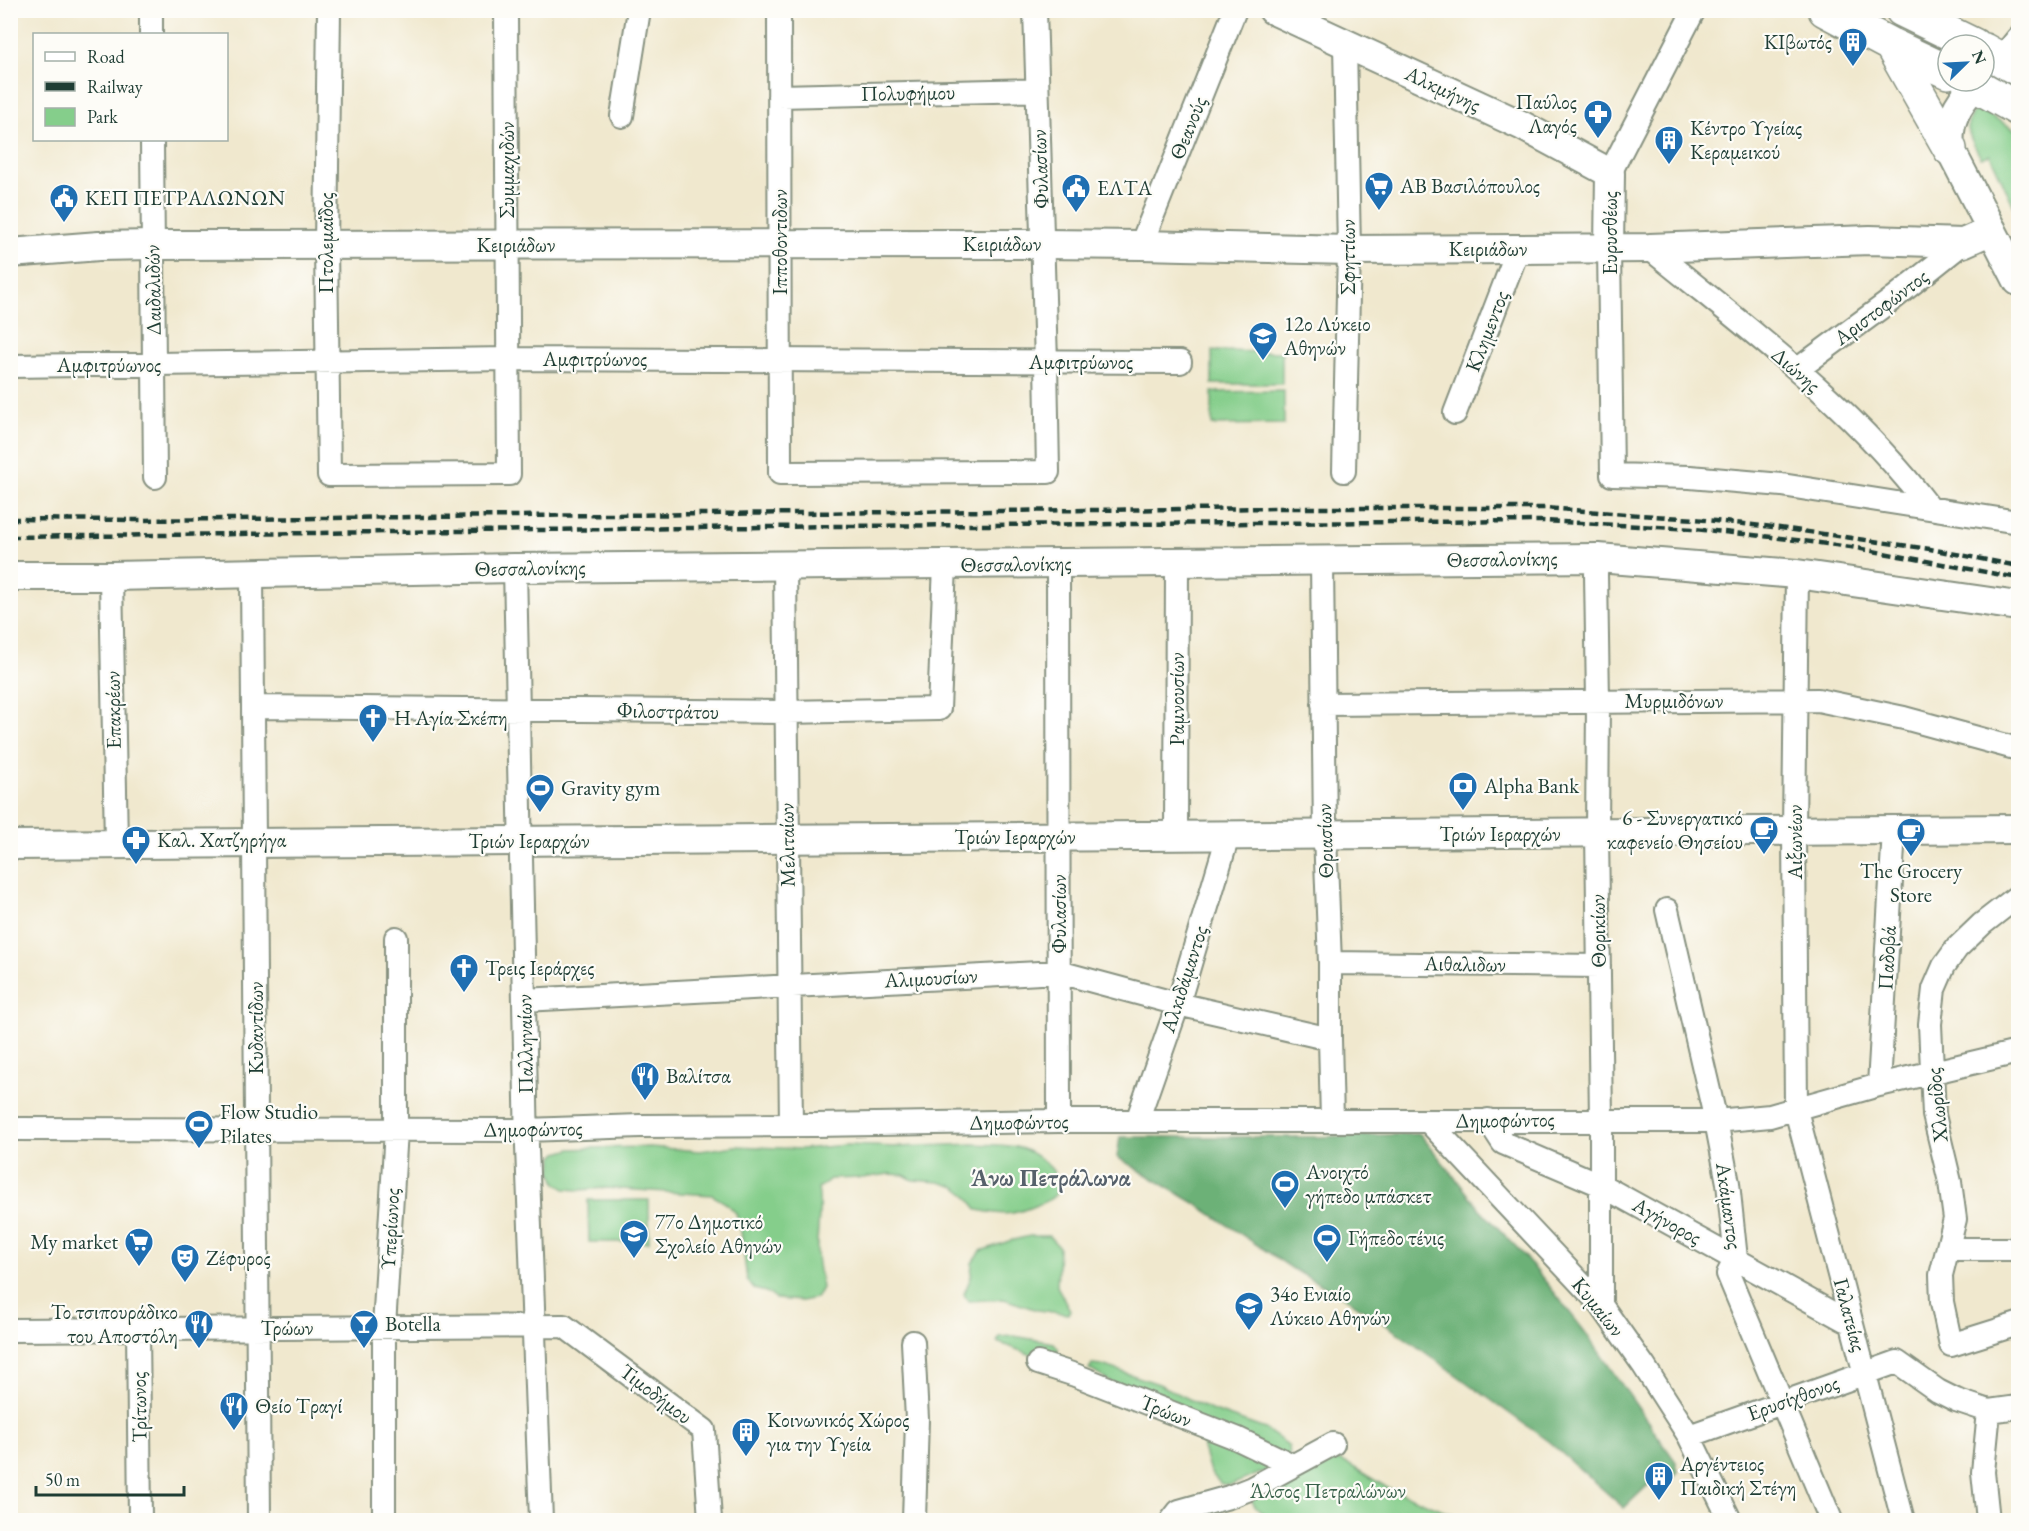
<svg xmlns="http://www.w3.org/2000/svg" width="2029" height="1531" font-family="'EB Garamond',serif">
<style>
.green{fill:#85ce8b;stroke:#528660;stroke-width:1.5}
.forest{fill:#6cb177;stroke:#467756;stroke-width:1.5}
.lines{fill:none;stroke-linecap:round;stroke-linejoin:round}
.minor-casing{stroke:#889281;stroke-width:26}
.tertiary-casing{stroke:#889281;stroke-width:32}
.primary-casing{stroke:#889281;stroke-width:36}
.minor{stroke:#fff;stroke-width:22}
.tertiary{stroke:#fff;stroke-width:28}
.primary{stroke:#fff;stroke-width:33}
.rail{stroke:#1f3d34;stroke-width:4.5;stroke-dasharray:9 4.5;stroke-linecap:butt}
.labels{text-anchor:middle;stroke-width:4.5;stroke-linejoin:round;paint-order:stroke}
.poi-label{font-size:21px;fill:#1f3d34;stroke:#fdfcf7;text-anchor:start}
.street-label{font-size:21px;fill:#1f3d34;stroke:#fdfcf7}
.park-label{font-size:21px;fill:#38614a;stroke:#fdfcf7}
.quarter-label{font-size:24px;font-weight:bold;fill:#56616b;stroke:#fdfcf7}
</style>
<rect width="100%" height="100%" fill="#fdfcf7"/>
<filter id="ink" filterUnits="userSpaceOnUse"><feTurbulence type="fractalNoise" baseFrequency=".0167" numOctaves="2"/><feDisplacementMap in="SourceGraphic" scale="12" xChannelSelector="R" yChannelSelector="G"/><feConvolveMatrix kernelMatrix="1 2 1 2 8 2 1 2 1" color-interpolation-filters="sRGB"/></filter>
<filter id="wash" filterUnits="userSpaceOnUse"><feTurbulence type="fractalNoise" baseFrequency=".008" numOctaves="4" result="noise"/><feDisplacementMap in="SourceGraphic" scale="24" xChannelSelector="R" yChannelSelector="G"/><feGaussianBlur stdDeviation="1.35" result="paint"/><feColorMatrix in="noise" values="0 0 0 0 0 0 0 0 0 0 0 0 0 0 0 0 0 1.4 0 .05"/><feComposite in="paint" operator="in"/></filter>
<g filter="url(#wash)">
<rect width="100%" height="100%" fill="#f0e8ce"/>
<!-- green -->
<path class="green" d="M 1976,109 L 1978,109 L 2018,131 L 2018,215 L 1990,155 L 1981,158 C 1973,143 1959,124 1976,109 Z
M 1212,351 L 1282,352 L 1282,384 L 1212,384 Z
M 1284,391 L 1284,424 L 1212,425 L 1212,392 Z
M 974,1144 C 988,1145 1006,1144 1020,1148 C 1036,1152 1073,1179 1053,1197 C 1047,1202 1039,1204 1032,1207 C 1010,1216 1001,1215 978,1210 L 965,1194 L 956,1187 L 939,1182 L 913,1180 L 904,1175 L 889,1174 L 863,1178 L 830,1179 L 818,1189 C 822,1208 817,1227 817,1246 C 816,1261 820,1274 822,1288 L 816,1298 L 801,1301 L 776,1299 L 766,1292 L 754,1289 L 747,1280 L 741,1231 L 736,1213 L 724,1202 L 712,1195 L 606,1188 L 579,1190 L 565,1189 L 556,1183 L 552,1173 L 553,1158 L 558,1153 L 571,1149 L 594,1148 L 650,1147 L 700,1151 L 735,1146 L 800,1149 L 847,1145 L 897,1147 Z
M 588,1200 L 649,1200 L 649,1242 L 589,1242 Z
M 1030,1236 L 1049,1236 L 1059,1247 L 1057,1286 L 1070,1310 L 1068,1314 L 1037,1310 L 1004,1299 L 968,1301 L 964,1294 L 971,1277 L 972,1263 L 981,1251 L 1009,1241 Z
M 1014,1336 L 1054,1343 L 1058,1348 L 1057,1355 L 1054,1356 L 1032,1355 L 997,1342 L 1000,1337 Z
M 1092,1364 L 1102,1365 L 1159,1384 L 1211,1410 L 1265,1429 L 1288,1445 L 1290,1453 L 1278,1466 L 1231,1485 L 1221,1484 L 1210,1472 L 1200,1437 L 1089,1369 Z
M 1336,1459 L 1348,1464 L 1386,1487 L 1468,1520 L 1280,1520 C 1268,1516 1257,1513 1252,1501 L 1255,1496 L 1318,1461 Z"/>
<!-- forest -->
<path class="forest" d="M 1420,1134 L 1480,1209 L 1522,1253 L 1550,1287 L 1585,1332 L 1676,1462 L 1678,1472 L 1675,1476 L 1647,1486 L 1624,1508 L 1549,1442 L 1408,1340 L 1349,1300 L 1293,1269 L 1196,1204 L 1117,1157 L 1120,1137 L 1312,1137 Z"/>
</g>
<g filter="url(#ink)">
<g class="lines">
<!-- minor casing -->
<g class="minor-casing">
<path id="minor" d="M 151,10 L 151,34
M 329,10 L 326,246 L 329,475 L 509,474 L 506,10
M 779,10 L 780,473 L 1048,472 L 1046,362 L 1035,10
M 2001,59 L 2018,38
M 779,96 L 1037,90
M 622,116 L 639,10
M 152,140 L 155,477
M 1610,173 L 1694,10
M 1141,245 L 1235,10
M 1609,248 L 1612,475 L 1690,477 L 1782,485 L 2018,522
M 1649,248 C 1747,328 1852,405 1929,507
M 10,366 L 508,359 L 1180,362
M 1798,369 L 1894,298 L 1963,243
M 1455,413 L 1518,249
M 1344,471 L 1349,250 L 1345,44
M 1598,558 L 1596,574 L 1598,701 L 1597,833 L 1601,1119 L 1601,1305
M 1322,562 L 1325,835 L 1330,963 L 1330,1039 L 1332,1120
M 1058,563 L 1059,1121
M 785,565 L 791,1125
M 515,568 L 527,1147 L 541,1520
M 252,572 L 259,1520
M 1797,574 L 1794,831 L 1796,1110 L 1903,1520
M 111,576 L 116,844
M 1323,704 L 1818,700 L 1904,718 L 2018,749
M 253,707 L 786,712 L 939,709 L 945,565
M 1176,836 L 1177,562
M 2018,896 L 1982,924 L 1957,948 L 1944,966 L 1934,989 L 1930,1024 L 1934,1115 L 1950,1182 L 1955,1219 L 1941,1275 L 1942,1302 L 1951,1345 L 2018,1324
M 1667,910 L 1716,1121 L 1728,1183 L 1736,1259 L 1728,1274 L 1831,1520
M 1330,963 L 1599,966
M 524,1000 L 1059,972 L 1178,1004 L 1330,1039
M 1879,1085 L 1894,830
M 1488,1120 L 1503,1143 L 1601,1185 L 1845,1320 L 1850,1319
M 1137,1121 L 1178,1004 L 1228,836
M 1428,1121 L 1601,1305 L 1644,1366 L 1689,1436 L 1730,1520
M 10,1129 L 526,1130 L 640,1126 L 815,1125 L 1059,1121 L 1716,1121 L 1770,1116 L 1879,1085 L 2018,1052
M 1948,1249 L 2015,1249 L 2018,1247
M 138,1329 L 140,1520
M 10,1330 L 564,1326 L 704,1430 L 710,1520
M 913,1342 L 917,1419 L 914,1520
M 1038,1363 L 1075,1375 L 1236,1438 L 1292,1465
M 1689,1436 L 1897,1362 L 1938,1391 L 1956,1400 L 1989,1411 L 2018,1407
M 384,1520 L 384,1327 L 396,1130 L 396,938
M 1172,1520 L 1179,1511 L 1229,1497 L 1252,1488 L 1333,1444
M 1988,1520 L 1983,1472 L 1989,1411"/>
</g>
<!-- tertiary casing -->
<g class="tertiary-casing">
<path id="tertiary" d="M 1273,10 L 1521,125 L 1610,173 L 1609,248
M 1975,85 C 1957,104 1947,122 1950,149 L 2018,281
M 10,253 L 99,246 L 152,245 L 1043,244 L 1141,245 L 1349,250 L 1518,249 L 1649,248 L 1870,240 L 1963,243 L 1992,230
M 10,576 L 111,576 L 515,568 L 1598,558 L 1797,574 L 2018,606
M 10,845 L 2018,829"/>
</g>
<!-- primary casing -->
<g class="primary-casing">
<path id="primary" d="M 1825,10 L 1891,45 L 1948,72
M 1902,10 L 1974,45
M 1891,45 L 1950,149
M 1984,50 L 2018,69
M 1968,81 L 2018,109"/>
</g>
<!-- minor -->
<use href="#minor" class="minor"/>
<!-- tertiary -->
<use href="#tertiary" class="tertiary"/>
<!-- primary -->
<use href="#primary" class="primary"/>
<!-- rail -->
<path class="rail" d="M 10,519 L 136,520 L 1280,508 L 1545,508 L 1695,519 L 1773,527 L 1930,549 L 2018,566
M 10,537 L 842,526 L 1542,521 L 1695,529 L 1772,537 L 1851,547 L 2018,578"/>
</g>
</g>
<!-- icons -->
<defs>
<g id="building-pin" transform="scale(1.5)"><path d="M0 17L-7.5 6A9.5 9.5 0 1 1 7.5 6Z" fill="#1f6fb2" stroke="#fdfcf7"/><path d="M-4-6H4V6H1V3H-1V6H-4ZM-2.5-4.3h1.7v1.8h-1.7ZM.8-4.3h1.7v1.8H.8ZM-2.5-1h1.7V.8h-1.7ZM.8-1h1.7V.8H.8Z" fill="#fff"/></g>
<g id="pharmacy-pin" transform="scale(1.5)"><path d="M0 17L-7.5 6A9.5 9.5 0 1 1 7.5 6Z" fill="#1f6fb2" stroke="#fdfcf7"/><path d="M-2-6h4v4h4v4h-4v4h-4v-4h-4v-4h4Z" fill="#fff"/></g>
<g id="supermarket-pin" transform="scale(1.5)"><path d="M0 17L-7.5 6A9.5 9.5 0 1 1 7.5 6Z" fill="#1f6fb2" stroke="#fdfcf7"/><path d="M-6-5.5h2.5l.6 2H6L4.5 2H-2.5L-4.4-4H-6ZM-1.5 3.2a1.3 1.3 0 1 0 .1 0ZM3 3.2a1.3 1.3 0 1 0 .1 0Z" fill="#fff"/></g>
<g id="civic-pin" transform="scale(1.5)"><path d="M0 17L-7.5 6A9.5 9.5 0 1 1 7.5 6Z" fill="#1f6fb2" stroke="#fdfcf7"/><path d="M-.6-6.5H3V-4.5H.6V-3L4-1V1h2V6H-6V1h2V-1L-.6-3ZM-1.2 2.5V6h2.4V2.5Z" fill="#fff"/></g>
<g id="school-pin" transform="scale(1.5)"><path d="M0 17L-7.5 6A9.5 9.5 0 1 1 7.5 6Z" fill="#1f6fb2" stroke="#fdfcf7"/><path d="M0-5L7-2L0 1L-7-2ZM-4 1L0 2.5L4 1V4Q0 6-4 4Z" fill="#fff"/></g>
<g id="church-pin" transform="scale(1.5)"><path d="M0 17L-7.5 6A9.5 9.5 0 1 1 7.5 6Z" fill="#1f6fb2" stroke="#fdfcf7"/><path d="M-1.2-6h2.4v3.5h3.3v2.4h-3.3V6h-2.4V-.1h-3.3v-2.4h3.3Z" fill="#fff"/></g>
<g id="bank-pin" transform="scale(1.5)"><path d="M0 17L-7.5 6A9.5 9.5 0 1 1 7.5 6Z" fill="#1f6fb2" stroke="#fdfcf7"/><path d="M-6-4H6V4H-6ZM0-2.3a2.3 2.3 0 1 0 0 4.6a2.3 2.3 0 1 0 0-4.6Z" fill="#fff"/></g>
<g id="stadium-pin" transform="scale(1.5)"><path d="M0 17L-7.5 6A9.5 9.5 0 1 1 7.5 6Z" fill="#1f6fb2" stroke="#fdfcf7"/><path d="M0-5a6.5 5 0 1 0 0 10a6.5 5 0 1 0 0-10ZM-3.5-1.8h7v3.6h-7Z" fill="#fff"/></g>
<g id="cafe-pin" transform="scale(1.5)"><path d="M0 17L-7.5 6A9.5 9.5 0 1 1 7.5 6Z" fill="#1f6fb2" stroke="#fdfcf7"/><path d="M-5.5-4.5H6V0H3Q3 3.5 0 3.5H-2.5Q-5.5 3.5-5.5 0ZM3-3.2v2h1.7v-2ZM-6 4.5H4V6H-6Z" fill="#fff"/></g>
<g id="restaurant-pin" transform="scale(1.5)"><path d="M0 17L-7.5 6A9.5 9.5 0 1 1 7.5 6Z" fill="#1f6fb2" stroke="#fdfcf7"/><path d="M-5-6h1v4h1v-4h1v4h1v-4h1v5L-1.5 .5V6h-2V.5L-5-1ZM5-6V6H3V1.5H1.5Q1.5-4 5-6Z" fill="#fff"/></g>
<g id="theatre-pin" transform="scale(1.5)"><path d="M0 17L-7.5 6A9.5 9.5 0 1 1 7.5 6Z" fill="#1f6fb2" stroke="#fdfcf7"/><path d="M-5-5.5Q0-4 5-5.5V0Q5 5 0 6Q-5 5-5 0ZM-3.3-2.5H-1v1.5H-3.3ZM1-2.5H3.3v1.5H1ZM-2.8 1Q0 5.5 2.8 1Z" fill="#fff"/></g>
<g id="bar-pin" transform="scale(1.5)"><path d="M0 17L-7.5 6A9.5 9.5 0 1 1 7.5 6Z" fill="#1f6fb2" stroke="#fdfcf7"/><path d="M-6-5H6L.8 .8V4.5H3.5V6h-7V4.5H-.8V.8Z" fill="#fff"/></g>
</defs>
<g fill-rule="evenodd">
<use href="#building-pin" x="1853" y="42"/>
<use href="#pharmacy-pin" x="1598" y="114"/>
<use href="#building-pin" x="1669" y="140"/>
<use href="#supermarket-pin" x="1379" y="186"/>
<use href="#civic-pin" x="1076" y="188"/>
<use href="#civic-pin" x="64" y="198"/>
<use href="#school-pin" x="1263" y="336"/>
<use href="#church-pin" x="373" y="718"/>
<use href="#bank-pin" x="1463" y="786"/>
<use href="#stadium-pin" x="540" y="788"/>
<use href="#cafe-pin" x="1764" y="830"/>
<use href="#cafe-pin" x="1911" y="832"/>
<use href="#pharmacy-pin" x="136" y="840"/>
<use href="#church-pin" x="464" y="968"/>
<use href="#restaurant-pin" x="645" y="1076"/>
<use href="#stadium-pin" x="199" y="1124"/>
<use href="#stadium-pin" x="1285" y="1184"/>
<use href="#school-pin" x="634" y="1234"/>
<use href="#stadium-pin" x="1327" y="1238"/>
<use href="#supermarket-pin" x="139" y="1242"/>
<use href="#theatre-pin" x="185" y="1258"/>
<use href="#school-pin" x="1249" y="1306"/>
<use href="#restaurant-pin" x="199" y="1324"/>
<use href="#bar-pin" x="364" y="1324"/>
<use href="#restaurant-pin" x="234" y="1406"/>
<use href="#building-pin" x="746" y="1432"/>
<use href="#building-pin" x="1659" y="1476"/>
</g>
<g class="labels">
<!-- poi labels -->
<g class="poi-label">
<text x="1832" y="49" text-anchor="end">ΚΙβωτός</text>
<text x="1577" y="109" text-anchor="end">Παύλος<tspan x="1577" dy="24">Λαγός</tspan></text>
<text x="1690" y="135">Κέντρο Υγείας<tspan x="1690" dy="24">Κεραμεικού</tspan></text>
<text x="1400" y="193">ΑΒ Βασιλόπουλος</text>
<text x="1097" y="195">ΕΛΤΑ</text>
<text x="85" y="205">ΚΕΠ ΠΕΤΡΑΛΩΝΩΝ</text>
<text x="1284" y="331">12ο Λύκειο<tspan x="1284" dy="24">Αθηνών</tspan></text>
<text x="394" y="725">Η Αγία Σκέπη</text>
<text x="1484" y="793">Alpha Bank</text>
<text x="561" y="795">Gravity gym</text>
<text x="1743" y="825" text-anchor="end">6 - Συνεργατικό<tspan x="1743" dy="24">καφενείο Θησείου</tspan></text>
<text x="157" y="847">Καλ. Χατζηρήγα</text>
<text x="1911" y="878" text-anchor="middle">The Grocery<tspan x="1911" dy="24">Store</tspan></text>
<text x="485" y="975">Τρεις Ιεράρχες</text>
<text x="666" y="1083">Βαλίτσα</text>
<text x="220" y="1119">Flow Studio<tspan x="220" dy="24">Pilates</tspan></text>
<text x="1306" y="1179">Ανοιχτό<tspan x="1306" dy="24">γήπεδο μπάσκετ</tspan></text>
<text x="655" y="1229">77ο Δημοτικό<tspan x="655" dy="24">Σχολείο Αθηνών</tspan></text>
<text x="1348" y="1245">Γήπεδο τένις</text>
<text x="118" y="1249" text-anchor="end">My market</text>
<text x="206" y="1265">Ζέφυρος</text>
<text x="1270" y="1301">34ο Ενιαίο<tspan x="1270" dy="24">Λύκειο Αθηνών</tspan></text>
<text x="178" y="1319" text-anchor="end">Το τσιπουράδικο<tspan x="178" dy="24">του Αποστόλη</tspan></text>
<text x="385" y="1331">Botella</text>
<text x="255" y="1413">Θείο Tραγί</text>
<text x="767" y="1427">Κοινωνικός Χώρος<tspan x="767" dy="24">για την Υγεία</tspan></text>
<text x="1680" y="1471">Αργέντειος<tspan x="1680" dy="24">Παιδική Στέγη</tspan></text>
</g>
<!-- street labels -->
<g class="street-label">
<text transform="translate(1443 89) rotate(25)" y="7">Αλκμήνης</text>
<text transform="translate(908 93) rotate(-1)" y="7">Πολυφήμου</text>
<text transform="translate(1188 128) rotate(-68)" y="7">Θεανούς</text>
<text transform="translate(1040 169) rotate(-92)" y="7">Φυλασίων</text>
<text transform="translate(507 170) rotate(-90)" y="7">Συμμαχιδών</text>
<text transform="translate(1610 233) rotate(-90)" y="7">Ευρυσθέως</text>
<text transform="translate(780 242) rotate(-90)" y="7">Ιπποθοντιδων</text>
<text transform="translate(326 243) rotate(-90)" y="7">Πτολεμαΐδος</text>
<text x="1002" y="251">Κειριάδων</text>
<text x="516" y="252">Κειριάδων</text>
<text x="1488" y="256">Κειριάδων</text>
<text transform="translate(1348 257) rotate(-90)" y="7">Σφηττίων</text>
<text transform="translate(153 290) rotate(-91)" y="7">Δαιδαλιδών</text>
<text transform="translate(1881 307) rotate(-37)" y="7">Αριστοφώντος</text>
<text transform="translate(1487 331) rotate(-69)" y="7">Κλημεντος</text>
<text x="595" y="366">Αμφιτρύωνος</text>
<text x="1081" y="369">Αμφιτρύωνος</text>
<text x="109" y="372">Αμφιτρύωνος</text>
<text transform="translate(1796 370) rotate(41)" y="7">Διώνης</text>
<text transform="translate(1502 559) rotate(-1)" y="7">Θεσσαλονίκης</text>
<text transform="translate(1016 564) rotate(-1)" y="7">Θεσσαλονίκης</text>
<text transform="translate(530 568) rotate(-1)" y="7">Θεσσαλονίκης</text>
<text transform="translate(1177 699) rotate(-90)" y="7">Ραμνουσίων</text>
<text x="1674" y="708">Μυρμιδόνων</text>
<text transform="translate(113 710) rotate(-91)" y="7">Επακρέων</text>
<text transform="translate(668 711) rotate(1)" y="7">Φιλοστράτου</text>
<text x="1500" y="841">Τριών Ιεραρχών</text>
<text x="1015" y="844">Τριών Ιεραρχών</text>
<text x="529" y="848">Τριών Ιεραρχών</text>
<text transform="translate(1325 841) rotate(-92)" y="7">Θριασίων</text>
<text transform="translate(1795 842) rotate(-90)" y="7">Αιξωνέων</text>
<text transform="translate(787 845) rotate(-91)" y="7">Μελιταίων</text>
<text transform="translate(1059 914) rotate(-90)" y="7">Φυλασίων</text>
<text transform="translate(1598 931) rotate(-91)" y="7">Θορικίων</text>
<text transform="translate(1887 958) rotate(-87)" y="7">Παδοβά</text>
<text transform="translate(1465 964) rotate(1)" y="7">Αιθαλιδων</text>
<text transform="translate(931 978) rotate(-3)" y="7">Αλιμουσίων</text>
<text transform="translate(1184 979) rotate(-72)" y="7">Αλκιδάμαντος</text>
<text transform="translate(256 1028) rotate(-90)" y="7">Κυδαντίδων</text>
<text transform="translate(525 1044) rotate(-91)" y="7">Παλληναίων</text>
<text transform="translate(1937 1105) rotate(-96)" y="7">Χλωρίδος</text>
<text transform="translate(1505 1120) rotate(-1)" y="7">Δημοφώντος</text>
<text transform="translate(1019 1122) rotate(-1)" y="7">Δημοφώντος</text>
<text transform="translate(533 1129) rotate(-1)" y="7">Δημοφώντος</text>
<text transform="translate(1729 1206) rotate(82)" y="7">Ακάμαντος</text>
<text transform="translate(1667 1221) rotate(29)" y="7">Αγήνορος</text>
<text transform="translate(390 1229) rotate(-87)" y="7">Υπερίωνος</text>
<text transform="translate(1598 1307) rotate(51)" y="7">Κυμαίων</text>
<text transform="translate(1850 1315) rotate(75)" y="7">Γαλατείας</text>
<text x="287" y="1335">Τρώων</text>
<text transform="translate(656 1394) rotate(37)" y="7">Τιμοδήμου</text>
<text transform="translate(1793 1398) rotate(-20)" y="7">Ερυσίχθονος</text>
<text transform="translate(139 1407) rotate(-91)" y="7">Τρίτωνος</text>
<text transform="translate(1166 1411) rotate(22)" y="7">Τρώων</text>
</g>
<!-- park labels -->
<g class="park-label">
<text x="1328" y="1498">Άλσος Πετραλώνων</text>
</g>
<!-- quarter labels -->
<g class="quarter-label">
<text x="1051" y="1186">Άνω Πετράλωνα</text>
</g>
</g>
<!-- margin -->
<rect width="2029" height="1531" fill="none" stroke="#fdfcf7" stroke-width="36"/>
<!-- legend -->
<rect x="33" y="33" width="195" height="108" fill="#fdfcf7" stroke="#a4b0a9" stroke-width="1.5"/>
<rect x="45" y="52" width="30" height="9" fill="#ffffff" stroke="#a4b0a9" stroke-width="1.5"/>
<text x="87" y="63" font-size="18" fill="#1f3d34">Road</text>
<rect x="45" y="82" width="30" height="9" fill="#1f3d34" stroke="#a4b0a9" stroke-width="1.5"/>
<text x="87" y="93" font-size="18" fill="#1f3d34">Railway</text>
<rect x="45" y="108" width="30" height="18" fill="#85ce8b" stroke="#a4b0a9" stroke-width="1.5"/>
<text x="87" y="123" font-size="18" fill="#1f3d34">Park</text>
<!-- north arrow -->
<g transform="translate(1966 63) rotate(66)"><circle r="28" fill="#fdfcf7" stroke="#a4b0a9" stroke-width="1.5"/>
<path d="M0-4.5L10 22L0 15L-10 22Z" fill="#1f6fb2"/>
<text y="-9" font-size="16" font-weight="bold" text-anchor="middle" fill="#1f3d34">N</text>
</g>
<!-- scale -->
<path d="M36 1486v9h148v-9" fill="none" stroke="#1f3d34" stroke-width="3"/>
<text x="45" y="1486" font-size="18" fill="#1f3d34" stroke="#fdfcf7" stroke-width="4.5" paint-order="stroke">50 m</text>
</svg>
